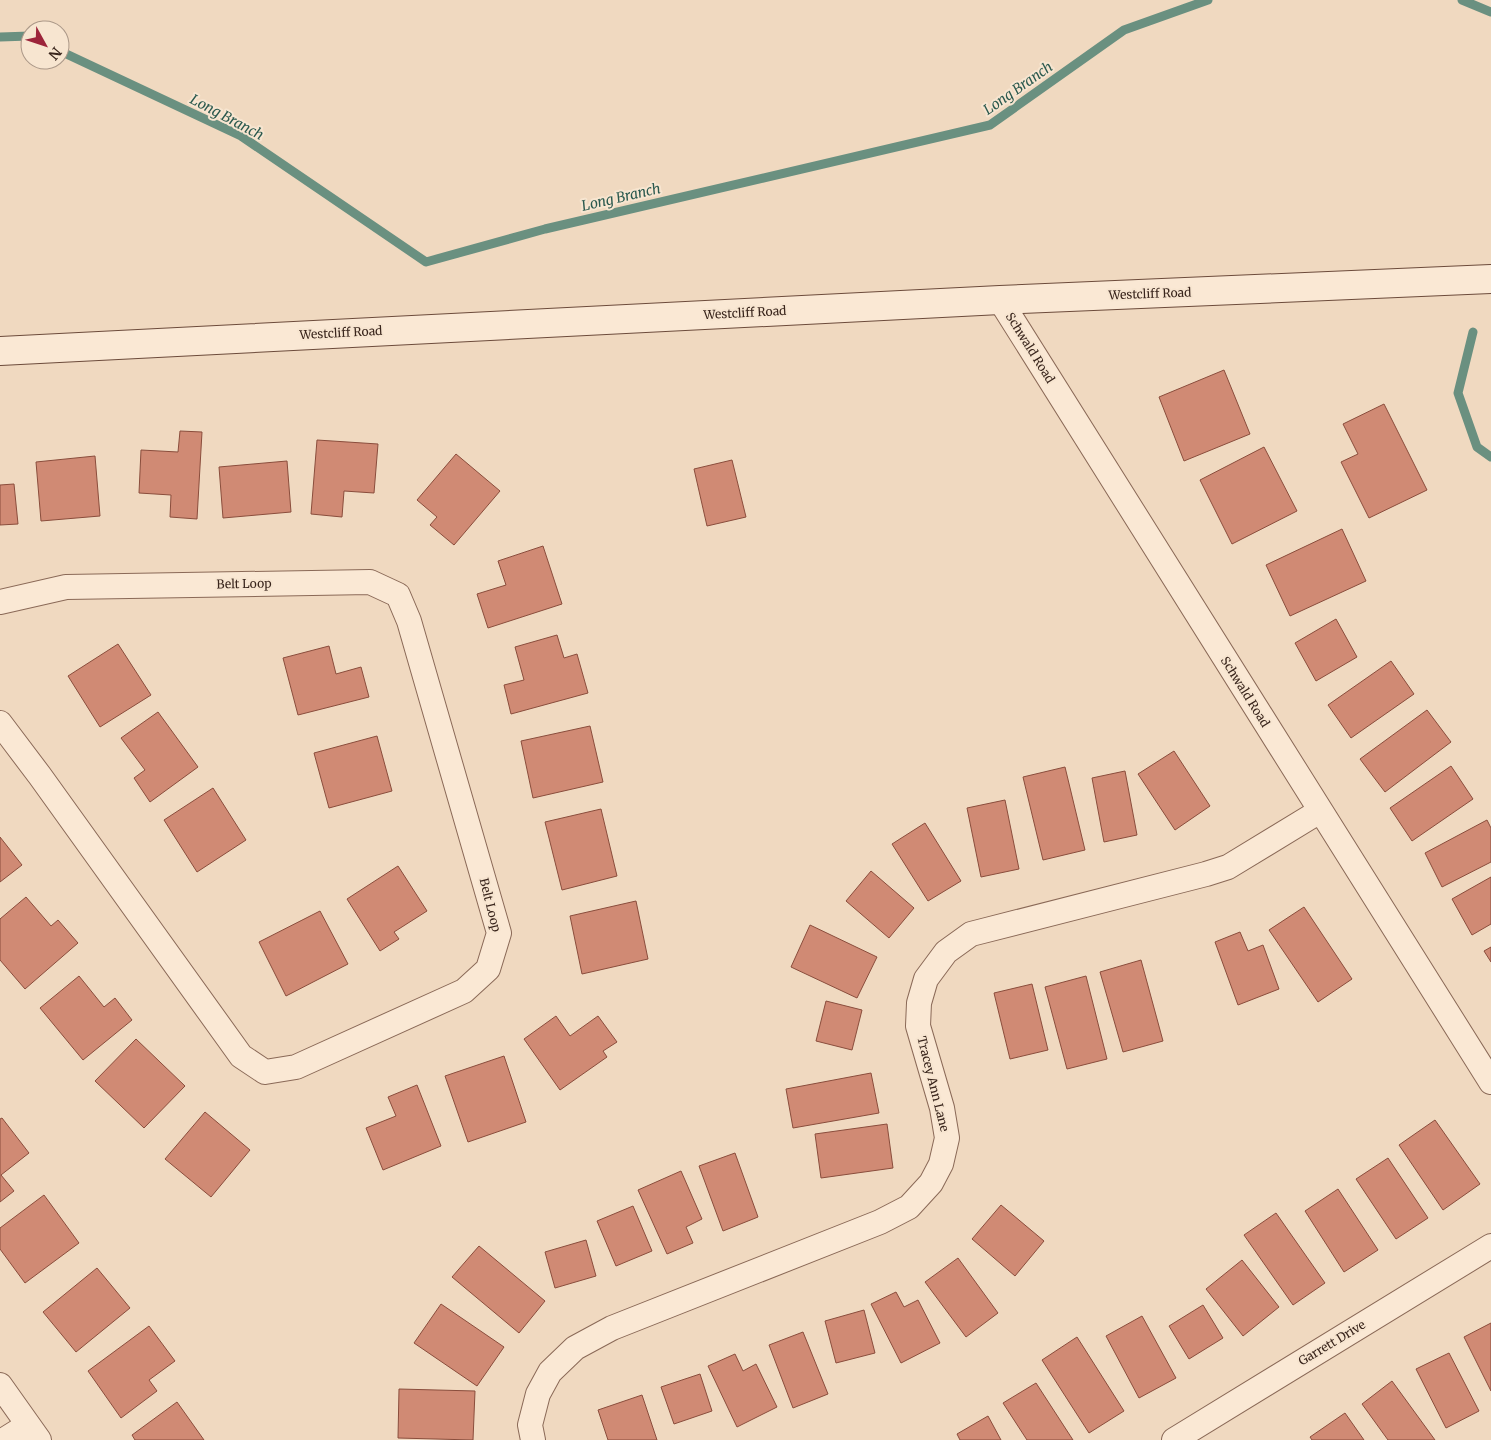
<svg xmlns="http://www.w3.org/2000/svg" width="1491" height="1440" font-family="Merriweather,serif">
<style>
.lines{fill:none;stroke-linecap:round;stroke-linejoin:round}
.stream{stroke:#6a9080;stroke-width:9}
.building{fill:#d08a74;stroke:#8a4d3c}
.street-casing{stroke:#8a6957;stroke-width:26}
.secondary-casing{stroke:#6c4b3b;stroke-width:30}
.street{stroke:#fae8d4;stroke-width:24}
.secondary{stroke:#fae8d4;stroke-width:28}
.labels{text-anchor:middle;stroke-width:4;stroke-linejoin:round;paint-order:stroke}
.street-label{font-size:12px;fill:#39251c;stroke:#f7e5d0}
.water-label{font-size:14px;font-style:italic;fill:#2b594e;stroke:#f7e5d0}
</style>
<rect width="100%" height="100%" fill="#f0d9c0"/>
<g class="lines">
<!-- stream -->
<path class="stream" d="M 1462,0 L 1491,12
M 0,37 L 30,36
M 60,51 L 241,136 L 426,262 L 545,229 L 990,125 L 1124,30 L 1208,0
M 1473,332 L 1458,393 L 1477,447 L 1491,457"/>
</g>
<!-- building -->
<path class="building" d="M 1224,370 L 1250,434 L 1184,461 L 1159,397 Z
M 1384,404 L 1427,490 L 1369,518 L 1341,462 L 1358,454 L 1343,424 Z
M 180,431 L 202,432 L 197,519 L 170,517 L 171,495 L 139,493 L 141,450 L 178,452 Z
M 317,440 L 378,444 L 374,493 L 344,491 L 342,517 L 311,514 Z
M 1264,447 L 1297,511 L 1232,544 L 1200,480 Z
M 456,454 L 500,491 L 454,545 L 430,525 L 437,517 L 417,500 Z
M 95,456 L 100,516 L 41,521 L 36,462 Z
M 732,460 L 746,517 L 707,526 L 694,469 Z
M 287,461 L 291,512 L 223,518 L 219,467 Z
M 14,484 L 18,524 L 0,525 L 0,485 Z
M 1342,529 L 1366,581 L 1290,616 L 1266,565 Z
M 543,546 L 562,604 L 488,628 L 477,594 L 506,585 L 498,561 Z
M 1336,619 L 1357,657 L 1316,681 L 1295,643 Z
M 557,635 L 564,658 L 577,654 L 588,693 L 511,714 L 504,685 L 524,680 L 515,647 Z
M 118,644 L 151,695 L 100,727 L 68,676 Z
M 329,646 L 336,674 L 361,667 L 369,697 L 298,715 L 283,658 Z
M 1391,661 L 1414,694 L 1351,738 L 1328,705 Z
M 1427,710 L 1451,742 L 1385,792 L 1360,759 Z
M 158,712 L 198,767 L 150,802 L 134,778 L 145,770 L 121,738 Z
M 590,726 L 603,782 L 533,798 L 521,741 Z
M 377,736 L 392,791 L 329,808 L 314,753 Z
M 1174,751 L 1210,806 L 1175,830 L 1138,774 Z
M 1451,766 L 1473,799 L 1412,841 L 1390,808 Z
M 1065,767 L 1085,850 L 1043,860 L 1023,777 Z
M 1125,771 L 1137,835 L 1104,842 L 1092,778 Z
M 213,788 L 246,840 L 197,872 L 164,820 Z
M 1005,800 L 1019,869 L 981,877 L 967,808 Z
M 601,809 L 617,876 L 562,890 L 545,822 Z
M 1487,820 L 1491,828 L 1491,862 L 1442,887 L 1425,853 Z
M 925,823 L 961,881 L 928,901 L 892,844 Z
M 0,837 L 22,865 L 0,882 Z
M 398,866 L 427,911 L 394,932 L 399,939 L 380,951 L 347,899 Z
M 871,871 L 914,908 L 889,938 L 846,901 Z
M 1491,877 L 1491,924 L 1472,935 L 1452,899 Z
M 26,897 L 51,926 L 58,920 L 78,943 L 25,989 L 0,960 L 0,919 Z
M 636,901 L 648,959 L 582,974 L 570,916 Z
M 1304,907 L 1352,979 L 1318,1002 L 1269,930 Z
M 320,911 L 348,964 L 286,996 L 259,942 Z
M 810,925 L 877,957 L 857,998 L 791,967 Z
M 1240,932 L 1248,951 L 1263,945 L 1279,989 L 1238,1005 L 1215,942 Z
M 1491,947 L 1491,962 L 1484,951 Z
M 1141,960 L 1163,1041 L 1123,1052 L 1100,972 Z
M 79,976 L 104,1007 L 115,998 L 132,1020 L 83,1060 L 40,1008 Z
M 1086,976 L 1107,1059 L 1067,1069 L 1045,987 Z
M 1032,984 L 1048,1050 L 1010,1059 L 994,993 Z
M 826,1001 L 862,1010 L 852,1050 L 816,1041 Z
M 556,1016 L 570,1036 L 598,1016 L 617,1042 L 603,1051 L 607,1057 L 560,1090 L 524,1039 Z
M 136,1039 L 185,1086 L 144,1128 L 95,1081 Z
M 504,1056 L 526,1122 L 468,1142 L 445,1076 Z
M 871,1073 L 879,1113 L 793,1128 L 786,1089 Z
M 417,1085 L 441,1146 L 383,1170 L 366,1128 L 396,1116 L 388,1097 Z
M 205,1112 L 250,1150 L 211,1197 L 165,1159 Z
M 2,1118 L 29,1153 L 1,1175 L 14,1191 L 0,1202 L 0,1119 Z
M 1435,1120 L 1480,1184 L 1443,1210 L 1399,1145 Z
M 887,1124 L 893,1168 L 821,1178 L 815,1134 Z
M 735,1153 L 758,1217 L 723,1231 L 699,1166 Z
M 1388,1158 L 1428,1218 L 1396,1239 L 1356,1179 Z
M 681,1171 L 702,1219 L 686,1227 L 693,1243 L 667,1254 L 638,1190 Z
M 1338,1189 L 1378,1250 L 1344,1272 L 1305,1211 Z
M 44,1195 L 79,1243 L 25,1283 L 0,1249 L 0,1228 Z
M 1001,1205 L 1044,1241 L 1015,1276 L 972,1239 Z
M 633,1206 L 652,1251 L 616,1266 L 597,1221 Z
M 1276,1213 L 1325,1283 L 1293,1305 L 1244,1235 Z
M 586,1240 L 596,1276 L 555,1288 L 545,1252 Z
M 479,1246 L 545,1301 L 519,1333 L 452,1277 Z
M 958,1258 L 998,1313 L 966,1337 L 925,1282 Z
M 1242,1260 L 1279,1307 L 1243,1336 L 1206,1289 Z
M 97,1268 L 130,1308 L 76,1352 L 43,1312 Z
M 896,1292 L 904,1307 L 918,1300 L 940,1343 L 901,1363 L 871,1304 Z
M 441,1304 L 504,1347 L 477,1386 L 414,1343 Z
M 1203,1305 L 1223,1338 L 1189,1359 L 1169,1326 Z
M 864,1310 L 875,1353 L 836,1363 L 825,1321 Z
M 1142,1316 L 1176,1378 L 1139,1398 L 1106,1336 Z
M 1491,1323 L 1491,1391 L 1464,1337 Z
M 149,1326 L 175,1361 L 149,1380 L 157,1391 L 121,1418 L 88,1371 Z
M 803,1332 L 828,1394 L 793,1408 L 769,1345 Z
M 1077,1337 L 1124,1411 L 1089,1433 L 1042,1360 Z
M 1449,1353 L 1479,1411 L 1446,1428 L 1416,1369 Z
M 735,1354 L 743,1371 L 756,1364 L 777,1407 L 737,1427 L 708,1366 Z
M 700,1374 L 712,1411 L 674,1424 L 661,1387 Z
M 1392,1381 L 1435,1440 L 1388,1440 L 1362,1404 Z
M 1036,1383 L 1073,1440 L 1027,1440 L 1003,1403 Z
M 399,1389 L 475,1391 L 473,1440 L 398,1438 Z
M 642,1395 L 657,1440 L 608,1440 L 598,1410 Z
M 177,1402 L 204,1440 L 135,1440 L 132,1435 Z
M 1345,1413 L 1364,1440 L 1312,1440 L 1310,1437 Z
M 988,1416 L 1001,1440 L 960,1440 L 957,1434 Z"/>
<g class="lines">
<!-- street casing -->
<g class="street-casing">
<path id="street" d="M 1000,300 L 1491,1082
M 0,602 L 66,587 L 370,582 L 398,595 L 409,621 L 499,933 L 488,969 L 464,991 L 296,1067 L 265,1072 L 241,1056 L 40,776 L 0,723
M 0,1385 L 39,1440
M 4,1440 L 28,1425
M 533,1440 L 530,1425 L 538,1394 L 550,1372 L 575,1348 L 612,1328 L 880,1222 L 909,1207 L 931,1183 L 941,1164 L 947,1138 L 942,1108 L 918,1026 L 919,1003 L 926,979 L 946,952 L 971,934 L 1206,874 L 1228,867 L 1320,811
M 1174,1440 L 1491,1246"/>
</g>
<!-- secondary casing -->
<g class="secondary-casing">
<path id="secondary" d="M 0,351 L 1000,300 L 1491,279"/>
</g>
<!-- street -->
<use href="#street" class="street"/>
<!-- secondary -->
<use href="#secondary" class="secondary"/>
</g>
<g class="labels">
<!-- street labels -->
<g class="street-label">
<text transform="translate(1150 294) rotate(-2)" y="4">Westcliff Road</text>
<text transform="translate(745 313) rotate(-3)" y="4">Westcliff Road</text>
<text transform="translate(341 333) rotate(-3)" y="4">Westcliff Road</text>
<text transform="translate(1030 348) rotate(58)" y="4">Schwald Road</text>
<text transform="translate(244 584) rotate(-1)" y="4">Belt Loop</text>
<text transform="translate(1245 692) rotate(58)" y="4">Schwald Road</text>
<text transform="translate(490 905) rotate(76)" y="4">Belt Loop</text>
<text transform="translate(933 1084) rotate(76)" y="4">Tracey Ann Lane</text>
<text transform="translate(1332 1343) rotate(-31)" y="4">Garrett Drive</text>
</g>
<!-- water labels -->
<g class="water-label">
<text transform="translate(1018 88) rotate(-35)" y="5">Long Branch</text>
<text transform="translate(227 117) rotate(28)" y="5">Long Branch</text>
<text transform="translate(621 197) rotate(-13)" y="5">Long Branch</text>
</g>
</g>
<!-- north arrow -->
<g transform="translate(45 45) rotate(130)"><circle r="24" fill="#f7e5d0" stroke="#ab9888"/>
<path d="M0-4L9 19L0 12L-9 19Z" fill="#9c243a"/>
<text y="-8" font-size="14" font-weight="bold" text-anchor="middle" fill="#39251c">N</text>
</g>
</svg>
